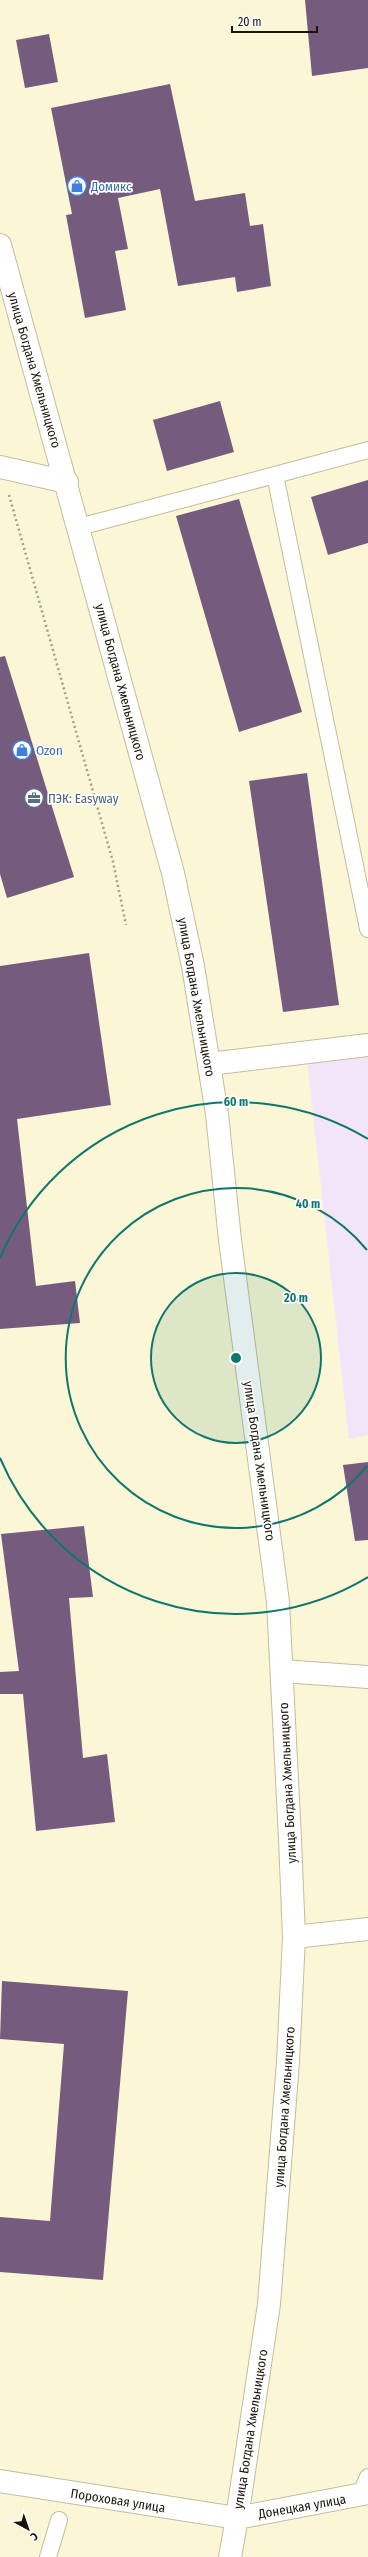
<svg xmlns="http://www.w3.org/2000/svg" width="368" height="2557" font-family="'Fira Sans Condensed',sans-serif">
<style>
.education{fill:#f2e5f9}
.building{fill:#755c7e}
.lines{fill:none;stroke-linecap:round;stroke-linejoin:round}
.lane-casing{stroke:#c2bd9e;stroke-width:18}
.street-casing{stroke:#c2bd9e;stroke-width:24}
.secondary-casing{stroke:#c2bd9e;stroke-width:24}
.primary-casing{stroke:#c2bd9e;stroke-width:24}
.path{stroke:#a5a188;stroke-width:2.5;stroke-dasharray:2 3;stroke-linecap:butt}
.lane{stroke:#fff;stroke-width:16}
.street{stroke:#fff;stroke-width:22}
.secondary{stroke:#fff;stroke-width:22}
.primary{stroke:#fff;stroke-width:22}
.ring{fill:none;stroke:#0f766e;stroke-width:2}
.labels{text-anchor:middle;stroke-width:3.5;stroke-linejoin:round;paint-order:stroke}
.shop-label{font-size:13px;fill:#366cbe;stroke:#fff;text-anchor:start}
.street-label{font-size:13px;fill:#18160b;stroke:#fff}
.service-label{font-size:13px;fill:#4e5e75;stroke:#fff;text-anchor:start}
.centre{fill:#0f766e;stroke:#fff;stroke-width:2}
.ring-label{font-size:12px;text-anchor:middle;font-weight:bold;fill:#0f766e;stroke:#fff;stroke-width:3.5;stroke-linejoin:round;paint-order:stroke}
</style>
<rect width="100%" height="100%" fill="#fbf6d5"/>
<!-- education -->
<path class="education" d="M 368,1054 L 368,1435 L 349,1439 L 307,1060 Z"/>
<!-- building -->
<path class="building" d="M 305,0 L 368,0 L 368,68 L 312,76 Z
M 49,34 L 58,82 L 25,88 L 16,40 Z
M 170,84 L 195,201 L 245,193 L 250,226 L 263,224 L 271,286 L 237,292 L 235,277 L 178,286 L 160,189 L 118,198 L 128,249 L 115,251 L 126,310 L 85,318 L 66,215 L 72,214 L 51,108 Z
M 220,401 L 234,452 L 167,471 L 153,420 Z
M 368,480 L 368,543 L 328,555 L 311,497 Z
M 239,499 L 302,712 L 239,732 L 176,516 Z
M 5,656 L 74,877 L 7,898 L 0,874 L 0,657 Z
M 307,773 L 339,1005 L 283,1012 L 249,781 Z
M 89,953 L 111,1105 L 17,1119 L 36,1286 L 75,1281 L 80,1323 L 0,1329 L 0,966 Z
M 368,1462 L 368,1540 L 355,1541 L 343,1465 Z
M 84,1526 L 93,1597 L 69,1598 L 83,1758 L 107,1754 L 115,1822 L 36,1831 L 23,1694 L 0,1694 L 0,1672 L 19,1671 L 1,1534 Z
M 2,1981 L 128,1991 L 103,2280 L 0,2272 L 0,2217 L 50,2221 L 64,2044 L 0,2039 Z"/>
<g class="lines">
<!-- lane casing -->
<g class="lane-casing">
<path id="lane" d="M 275,475 L 368,450
M 79,527 L 275,475 L 368,929
M 360,2495 L 368,2477
M 48,2557 L 59,2520"/>
</g>
<!-- street casing -->
<g class="street-casing">
<path id="street" d="M 209,1064 L 368,1045
M 282,1671 L 368,1677
M 294,1937 L 368,1929
M 237,2518 L 368,2493"/>
</g>
<!-- secondary casing -->
<g class="secondary-casing">
<path id="secondary" d="M 230,2557 L 237,2518"/>
</g>
<!-- primary casing -->
<g class="primary-casing">
<path id="primary" d="M 0,245 L 173,873 L 193,966 L 217,1114 L 230,1240 L 278,1602 L 290,1839 L 294,1937 L 288,2062 L 269,2304 L 237,2518 L 0,2481
M 0,467 L 67,482"/>
</g>
<!-- path -->
<path class="path" d="M 9,495 L 113,862 L 126,925"/>
<!-- lane -->
<use href="#lane" class="lane"/>
<!-- street -->
<use href="#street" class="street"/>
<!-- secondary -->
<use href="#secondary" class="secondary"/>
<!-- primary -->
<use href="#primary" class="primary"/>
</g>
<!-- distance rings -->
<circle cx="236" cy="1358" r="85" fill="#0f766e" fill-opacity=".12"/>
<g class="ring">
<circle cx="236" cy="1358" r="85"/>
<path d="M367 1466A170 170 0 1 1 367 1250"/>
<path d="M368 1577A256 256 0 0 1 0 1458M0 1258A256 256 0 0 1 368 1139"/>
</g>
<!-- icons -->
<defs>
<g id="shop-ring" transform="scale(1)"><circle r="9.5" fill="#fff" stroke="#3f7fe0" stroke-width="1.5"/><path d="M-5-2.5h2.3a2.7 3.5 0 0 1 5.4 0H5L5.5 6h-11ZM-1.5-2.5h3a1.5 2.3 0 0 0-3 0Z" fill="#3f7fe0"/></g>
<g id="office-ring" transform="scale(1)"><circle r="9.5" fill="#fff" stroke="#5c6f8a" stroke-width="1.5"/><path d="M-6-3h4V-5.5h4V-3h4V5H-6ZM-1-4.5V-3h2v-1.5ZM-6 0V1H6V0Z" fill="#5c6f8a"/></g>
</defs>
<g fill-rule="evenodd">
<use href="#shop-ring" x="77" y="186"/>
<use href="#shop-ring" x="22" y="750"/>
<use href="#office-ring" x="34" y="798"/>
</g>
<g class="labels">
<!-- shop labels -->
<g class="shop-label">
<text x="91" y="191">Домикс</text>
<text x="36" y="755">Ozon</text>
</g>
<!-- street labels -->
<g class="street-label">
<text transform="translate(35 370) rotate(74)" y="5">улица Богдана Хмельницкого</text>
<text transform="translate(121 682) rotate(75)" y="5">улица Богдана Хмельницкого</text>
<text transform="translate(197 997) rotate(80)" y="5">улица Богдана Хмельницкого</text>
<text transform="translate(260 1461) rotate(82)" y="5">улица Богдана Хмельницкого</text>
<text transform="translate(287 1783) rotate(-93)" y="5">улица Богдана Хмельницкого</text>
<text transform="translate(284 2107) rotate(-86)" y="5">улица Богдана Хмельницкого</text>
<text transform="translate(250 2429) rotate(-81)" y="5">улица Богдана Хмельницкого</text>
<text transform="translate(118 2500) rotate(9)" y="5">Пороховая улица</text>
<text transform="translate(302 2506) rotate(-10)" y="5">Донецкая улица</text>
</g>
<!-- service labels -->
<g class="service-label">
<text x="48" y="803">ПЭК: Easyway</text>
</g>
</g>
<circle cx="236" cy="1358" r="6" class="centre"/>
<g class="ring-label">
<text x="236" y="1106">60 m</text>
<text x="308" y="1208">40 m</text>
<text x="296" y="1302">20 m</text>
</g>
<!-- north arrow -->
<g transform="translate(28 2529) rotate(140)" stroke="#ffffff" stroke-width="3" paint-order="stroke">
<path d="M0-3L7 15L0 10L-7 15Z" fill="#18160b"/>
<text y="-6" font-size="11" font-weight="bold" text-anchor="middle" fill="#18160b">С</text>
</g>
<!-- scale -->
<path d="M232 26v6h85v-6" fill="none" stroke="#18160b" stroke-width="2"/>
<text x="238" y="26" font-size="12" fill="#18160b" stroke="#ffffff" stroke-width="3" paint-order="stroke">20 m</text>
</svg>
